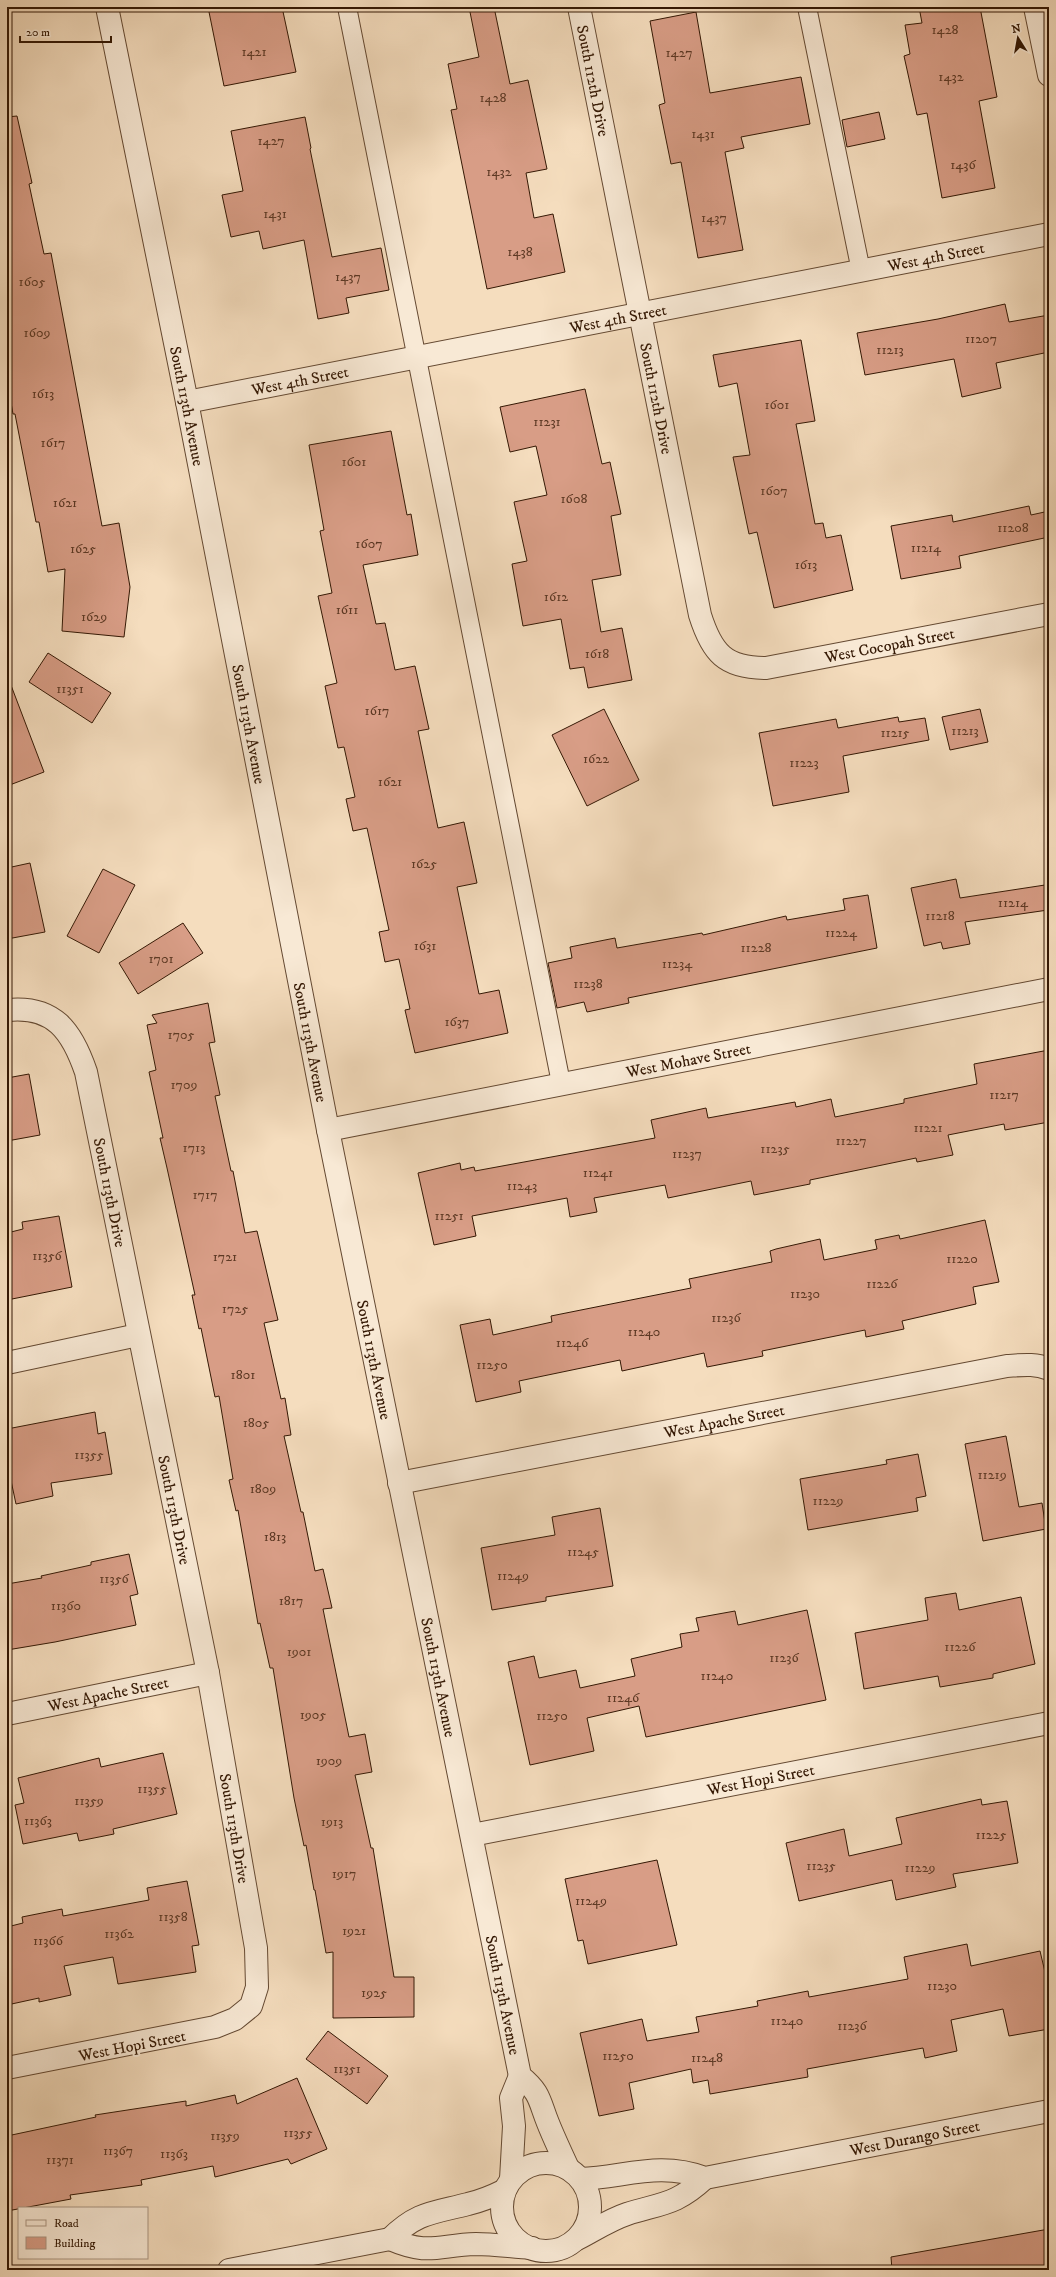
<svg xmlns="http://www.w3.org/2000/svg" width="1056" height="2277" font-family="'IM FELL DW Pica',serif">
<style>
.building{fill:#d89d86;stroke:#341804}
.lines{fill:none;stroke-linecap:round;stroke-linejoin:round}
.service-casing{stroke:#644932;stroke-width:20}
.minor-casing{stroke:#644932;stroke-width:24}
.tertiary-casing{stroke:#644932;stroke-width:24}
.service{stroke:#f8e9d5;stroke-width:18}
.minor{stroke:#f8e9d5;stroke-width:22}
.tertiary{stroke:#f8e9d5;stroke-width:22}
.labels{text-anchor:middle;stroke-width:4;stroke-linejoin:round;paint-order:stroke}
.number-label{font-size:14px;fill:#5d3924}
.street-label{font-size:16px;fill:#341804;stroke:#f8e9d5}
</style>
<rect width="100%" height="100%" fill="#f5ddbe"/>
<filter id="stains"><feTurbulence type="fractalNoise" baseFrequency=".005" numOctaves="4"/><feColorMatrix values="0 0 0 0 .2 0 0 0 0 .09 0 0 0 0 .02 0 0 0 .5 -.17"/></filter>
<radialGradient id="worn" r=".72"><stop offset=".6" stop-color="#630" stop-opacity="0"/><stop offset="1" stop-color="#630" stop-opacity=".3"/></radialGradient>
<!-- building -->
<path class="building" d="M 208,7 L 282,7 L 296,72 L 224,86 Z
M 469,7 L 494,7 L 510,84 L 528,80 L 547,169 L 526,173 L 534,218 L 553,214 L 565,272 L 487,289 L 451,110 L 457,109 L 448,64 L 479,57 Z
M 919,7 L 980,7 L 997,97 L 979,101 L 995,188 L 942,198 L 927,113 L 917,115 L 904,56 L 910,54 L 905,25 L 922,23 Z
M 696,12 L 710,93 L 801,77 L 810,124 L 741,137 L 744,148 L 725,152 L 743,250 L 698,258 L 681,162 L 671,164 L 659,105 L 665,103 L 650,21 Z
M 879,112 L 885,139 L 847,147 L 842,120 Z
M 17,116 L 32,183 L 29,184 L 44,254 L 51,253 L 102,526 L 119,523 L 130,587 L 124,637 L 62,631 L 65,569 L 48,572 L 39,522 L 36,522 L 15,414 L 13,414 L 7,380 L 7,117 Z
M 305,117 L 311,148 L 310,149 L 332,257 L 381,248 L 389,290 L 346,298 L 349,313 L 318,319 L 304,240 L 263,249 L 259,231 L 231,237 L 222,195 L 243,191 L 231,131 Z
M 1005,304 L 1009,322 L 1049,315 L 1049,352 L 996,363 L 1001,388 L 962,397 L 954,359 L 865,375 L 857,333 L 938,319 Z
M 801,340 L 815,421 L 796,424 L 815,524 L 823,523 L 826,538 L 841,535 L 853,590 L 774,608 L 757,532 L 749,534 L 733,457 L 750,455 L 737,383 L 719,387 L 713,355 Z
M 585,389 L 602,464 L 610,462 L 621,514 L 611,516 L 621,575 L 592,580 L 601,632 L 622,628 L 632,680 L 588,688 L 584,667 L 570,669 L 561,619 L 523,626 L 512,564 L 527,561 L 514,502 L 547,495 L 536,446 L 510,452 L 500,407 Z
M 391,431 L 407,515 L 411,514 L 418,555 L 363,565 L 376,624 L 385,623 L 395,670 L 415,666 L 429,729 L 418,731 L 438,828 L 464,822 L 477,883 L 457,887 L 479,994 L 499,990 L 508,1033 L 415,1053 L 405,1010 L 410,1009 L 399,959 L 385,962 L 379,932 L 389,930 L 367,828 L 353,831 L 346,799 L 355,797 L 344,747 L 338,748 L 325,686 L 337,683 L 318,596 L 332,593 L 320,531 L 324,530 L 309,445 Z
M 1029,506 L 1031,515 L 1049,511 L 1049,537 L 959,556 L 961,568 L 901,579 L 891,526 L 952,515 L 953,522 Z
M 48,653 L 111,693 L 92,723 L 29,682 Z
M 7,680 L 9,680 L 44,772 L 7,786 Z
M 604,709 L 639,780 L 587,806 L 552,735 Z
M 980,709 L 988,742 L 950,750 L 942,717 Z
M 898,717 L 899,722 L 925,718 L 929,740 L 843,756 L 849,792 L 773,806 L 759,733 L 836,719 L 838,728 Z
M 30,863 L 45,932 L 7,939 L 7,868 Z
M 103,869 L 135,885 L 99,953 L 67,936 Z
M 956,879 L 960,898 L 1045,885 L 1048,910 L 965,922 L 970,944 L 943,949 L 941,942 L 924,946 L 911,888 Z
M 868,895 L 877,948 L 628,998 L 629,1003 L 587,1012 L 584,1002 L 557,1008 L 548,963 L 572,958 L 570,947 L 615,938 L 617,948 L 702,933 L 703,935 L 786,916 L 787,920 L 845,910 L 843,899 Z
M 183,923 L 203,953 L 138,994 L 119,963 Z
M 208,1003 L 215,1042 L 209,1043 L 220,1095 L 215,1096 L 231,1171 L 233,1171 L 245,1233 L 257,1231 L 278,1320 L 264,1323 L 281,1399 L 285,1398 L 291,1435 L 284,1436 L 301,1512 L 303,1512 L 315,1571 L 323,1569 L 332,1608 L 323,1609 L 349,1737 L 365,1734 L 372,1772 L 355,1775 L 371,1848 L 373,1848 L 394,1977 L 414,1977 L 414,2017 L 333,2018 L 333,1952 L 326,1953 L 315,1890 L 314,1890 L 306,1845 L 304,1846 L 294,1798 L 273,1668 L 270,1668 L 260,1623 L 258,1624 L 238,1510 L 236,1511 L 229,1480 L 233,1479 L 219,1396 L 215,1397 L 201,1328 L 199,1329 L 192,1295 L 195,1295 L 167,1168 L 160,1138 L 163,1138 L 149,1072 L 156,1070 L 147,1025 L 157,1023 L 152,1015 Z
M 1049,1050 L 1049,1122 L 1005,1130 L 1004,1124 L 948,1135 L 953,1155 L 917,1162 L 916,1158 L 810,1180 L 810,1184 L 754,1195 L 751,1181 L 668,1198 L 665,1185 L 594,1198 L 597,1212 L 570,1217 L 567,1198 L 472,1216 L 476,1236 L 434,1245 L 418,1173 L 460,1163 L 461,1170 L 474,1167 L 475,1171 L 655,1138 L 651,1120 L 706,1108 L 708,1118 L 795,1102 L 796,1107 L 831,1099 L 835,1117 L 904,1103 L 904,1099 L 977,1084 L 974,1064 Z
M 29,1074 L 40,1135 L 7,1141 L 7,1078 Z
M 59,1216 L 72,1287 L 7,1300 L 7,1233 L 23,1229 L 22,1222 Z
M 985,1220 L 999,1282 L 973,1287 L 976,1304 L 902,1321 L 904,1329 L 866,1337 L 865,1330 L 762,1351 L 763,1356 L 707,1367 L 704,1353 L 622,1371 L 620,1360 L 519,1381 L 521,1392 L 476,1402 L 460,1325 L 490,1319 L 493,1335 L 552,1322 L 551,1316 L 691,1288 L 689,1279 L 772,1262 L 770,1251 L 776,1249 L 820,1239 L 824,1260 L 877,1249 L 875,1240 L 899,1235 L 900,1239 Z
M 95,1412 L 98,1434 L 105,1432 L 112,1474 L 51,1483 L 53,1496 L 16,1504 L 7,1462 L 7,1429 Z
M 1006,1436 L 1019,1507 L 1042,1503 L 1046,1529 L 983,1541 L 965,1444 Z
M 918,1454 L 926,1496 L 916,1498 L 918,1511 L 808,1530 L 800,1479 L 887,1464 L 886,1460 Z
M 600,1508 L 613,1586 L 546,1597 L 546,1601 L 492,1610 L 481,1548 L 555,1535 L 552,1517 Z
M 129,1554 L 138,1594 L 130,1596 L 136,1625 L 55,1642 L 7,1650 L 7,1584 L 42,1578 L 41,1576 L 91,1565 L 91,1562 Z
M 956,1593 L 959,1610 L 1021,1597 L 1035,1664 L 993,1674 L 993,1678 L 940,1687 L 938,1676 L 864,1689 L 855,1633 L 928,1620 L 925,1598 Z
M 807,1610 L 826,1700 L 646,1737 L 639,1706 L 587,1718 L 594,1751 L 530,1765 L 508,1662 L 534,1656 L 539,1678 L 576,1670 L 580,1688 L 635,1676 L 631,1659 L 682,1647 L 680,1634 L 699,1631 L 696,1618 L 735,1611 L 738,1625 Z
M 163,1753 L 177,1814 L 113,1829 L 114,1834 L 79,1841 L 77,1833 L 23,1844 L 15,1805 L 24,1803 L 18,1778 L 99,1758 L 101,1767 Z
M 981,1799 L 982,1805 L 1007,1801 L 1018,1863 L 953,1874 L 956,1887 L 896,1900 L 892,1880 L 799,1901 L 786,1843 L 844,1829 L 849,1856 L 902,1844 L 896,1818 Z
M 657,1860 L 677,1945 L 588,1964 L 583,1940 L 578,1941 L 565,1879 Z
M 187,1881 L 199,1945 L 192,1946 L 196,1972 L 118,1984 L 113,1957 L 64,1966 L 71,1995 L 39,2002 L 39,1998 L 7,2005 L 7,1927 L 23,1923 L 22,1917 L 62,1909 L 63,1916 L 149,1900 L 147,1888 Z
M 967,1944 L 971,1966 L 1040,1951 L 1049,1989 L 1049,2029 L 1009,2036 L 1003,2009 L 951,2020 L 957,2051 L 925,2058 L 923,2048 L 807,2069 L 808,2077 L 710,2094 L 708,2080 L 693,2083 L 691,2069 L 629,2083 L 634,2109 L 599,2116 L 580,2033 L 642,2019 L 647,2041 L 699,2032 L 696,2017 L 758,2006 L 757,2001 L 808,1991 L 809,1997 L 908,1979 L 904,1957 Z
M 328,2031 L 388,2076 L 367,2104 L 306,2059 Z
M 297,2078 L 327,2149 L 291,2164 L 288,2159 L 215,2177 L 213,2166 L 141,2180 L 142,2185 L 70,2195 L 71,2199 L 7,2211 L 7,2136 L 96,2117 L 95,2115 L 186,2101 L 186,2106 L 235,2095 L 237,2104 Z
M 1049,2229 L 1049,2270 L 892,2270 L 891,2257 Z"/>
<g class="lines">
<!-- service casing -->
<g class="service-casing">
<path id="service" d="M 347,7 L 561,1083
M 807,7 L 861,271"/>
</g>
<!-- minor casing -->
<g class="minor-casing">
<g id="minor">
<path id="s1" d="M 579,7 L 700,615 C 712,653 725,668 766,668 L 1049,614"/>
<path d="M 1035,7 L 1049,75"/>
<path id="s2" d="M 187,402 L 1049,234"/>
<path id="s3" d="M 7,1010 C 54,1005 72,1031 86,1072 L 208,1673 L 256,1948 L 257,1987 L 251,2006 L 235,2019 L 215,2027 L 7,2068"/>
<path id="s4" d="M 328,1130 L 1049,989"/>
<path d="M 7,1363 L 138,1335"/>
<path id="s5" d="M 399,1483 L 1007,1366 C 1022,1365 1035,1363 1049,1369"/>
<path id="s6" d="M 7,1714 L 208,1673"/>
<path id="s7" d="M 472,1835 L 1049,1723"/>
</g>
</g>
<!-- tertiary casing -->
<g class="tertiary-casing">
<g id="tertiary">
<path id="s8" d="M 107,7 L 187,402 L 328,1130 L 520,2076 C 541,2093 539,2101 548,2123 C 554,2138 561,2153 568,2168"/>
<circle cx="546" cy="2207" r="44"/>
<path d="M 511,2179 L 514,2126 L 511,2098 L 520,2076"/>
<path id="s9" d="M 581,2179 C 625,2177 660,2161 705,2178 L 1049,2111"/>
<path d="M 390,2239 C 429,2256 438,2245 476,2244 C 494,2244 513,2247 532,2248"/>
<path d="M 390,2239 C 417,2212 433,2213 468,2204 C 481,2201 493,2196 505,2190"/>
<path d="M 577,2239 C 593,2231 609,2220 627,2214 C 662,2203 676,2205 705,2178"/>
<path d="M 229,2270 L 390,2239"/>
</g>
</g>
<!-- service -->
<use href="#service" class="service"/>
<!-- minor -->
<use href="#minor" class="minor"/>
<!-- tertiary -->
<use href="#tertiary" class="tertiary"/>
</g>
<g class="labels">
<!-- number labels -->
<g class="number-label">
<text x="945" y="34">1428</text>
<text x="254" y="56">1421</text>
<text x="679" y="57">1427</text>
<text x="951" y="81">1432</text>
<text x="493" y="102">1428</text>
<text x="703" y="138">1431</text>
<text x="271" y="145">1427</text>
<text x="963" y="169">1436</text>
<text x="499" y="176">1432</text>
<text x="275" y="218">1431</text>
<text x="714" y="222">1437</text>
<text x="520" y="256">1438</text>
<text x="348" y="281">1437</text>
<text x="32" y="286">1605</text>
<text x="37" y="337">1609</text>
<text x="981" y="343">11207</text>
<text x="890" y="354">11213</text>
<text x="43" y="398">1613</text>
<text x="777" y="409">1601</text>
<text x="547" y="426">11231</text>
<text x="53" y="447">1617</text>
<text x="354" y="466">1601</text>
<text x="774" y="495">1607</text>
<text x="574" y="503">1608</text>
<text x="65" y="507">1621</text>
<text x="1013" y="532">11208</text>
<text x="369" y="548">1607</text>
<text x="926" y="552">11214</text>
<text x="83" y="553">1625</text>
<text x="806" y="569">1613</text>
<text x="556" y="601">1612</text>
<text x="347" y="614">1611</text>
<text x="94" y="621">1629</text>
<text x="597" y="658">1618</text>
<text x="70" y="693">11351</text>
<text x="377" y="715">1617</text>
<text x="965" y="735">11213</text>
<text x="895" y="737">11215</text>
<text x="596" y="763">1622</text>
<text x="804" y="767">11223</text>
<text x="390" y="786">1621</text>
<text x="424" y="868">1625</text>
<text x="1013" y="907">11214</text>
<text x="940" y="920">11218</text>
<text x="841" y="937">11224</text>
<text x="425" y="950">1631</text>
<text x="756" y="952">11228</text>
<text x="161" y="963">1701</text>
<text x="677" y="968">11234</text>
<text x="588" y="988">11238</text>
<text x="457" y="1026">1637</text>
<text x="181" y="1039">1705</text>
<text x="184" y="1089">1709</text>
<text x="1004" y="1099">11217</text>
<text x="928" y="1132">11221</text>
<text x="851" y="1145">11227</text>
<text x="194" y="1152">1713</text>
<text x="775" y="1153">11235</text>
<text x="687" y="1158">11237</text>
<text x="598" y="1177">11241</text>
<text x="522" y="1190">11243</text>
<text x="205" y="1199">1717</text>
<text x="449" y="1220">11251</text>
<text x="47" y="1260">11356</text>
<text x="225" y="1261">1721</text>
<text x="962" y="1263">11220</text>
<text x="882" y="1288">11226</text>
<text x="805" y="1298">11230</text>
<text x="235" y="1313">1725</text>
<text x="726" y="1322">11236</text>
<text x="644" y="1336">11240</text>
<text x="572" y="1347">11246</text>
<text x="492" y="1369">11250</text>
<text x="243" y="1379">1801</text>
<text x="256" y="1427">1805</text>
<text x="89" y="1459">11355</text>
<text x="992" y="1479">11219</text>
<text x="263" y="1493">1809</text>
<text x="828" y="1505">11229</text>
<text x="275" y="1541">1813</text>
<text x="583" y="1556">11245</text>
<text x="513" y="1580">11249</text>
<text x="114" y="1583">11356</text>
<text x="291" y="1605">1817</text>
<text x="66" y="1610">11360</text>
<text x="960" y="1651">11226</text>
<text x="299" y="1656">1901</text>
<text x="784" y="1662">11236</text>
<text x="717" y="1680">11240</text>
<text x="623" y="1702">11246</text>
<text x="313" y="1719">1905</text>
<text x="552" y="1720">11250</text>
<text x="329" y="1765">1909</text>
<text x="152" y="1793">11355</text>
<text x="89" y="1805">11359</text>
<text x="38" y="1825">11363</text>
<text x="332" y="1826">1913</text>
<text x="991" y="1839">11225</text>
<text x="821" y="1870">11235</text>
<text x="920" y="1872">11229</text>
<text x="344" y="1878">1917</text>
<text x="591" y="1905">11249</text>
<text x="173" y="1921">11358</text>
<text x="354" y="1935">1921</text>
<text x="119" y="1938">11362</text>
<text x="48" y="1945">11366</text>
<text x="942" y="1990">11230</text>
<text x="374" y="1997">1925</text>
<text x="787" y="2025">11240</text>
<text x="852" y="2030">11236</text>
<text x="618" y="2060">11250</text>
<text x="707" y="2062">11248</text>
<text x="347" y="2073">11351</text>
<text x="298" y="2137">11355</text>
<text x="225" y="2140">11359</text>
<text x="118" y="2155">11367</text>
<text x="174" y="2158">11363</text>
<text x="60" y="2164">11371</text>
</g>
<!-- street labels -->
<g class="street-label">
<text dy="6" stroke="none"><textPath href="#s1" startOffset="75">South 112th Drive</textPath></text>
<text dy="6" stroke="none"><textPath href="#s2" startOffset="763">West 4th Street</textPath></text>
<text dy="6" stroke="none"><textPath href="#s2" startOffset="439">West 4th Street</textPath></text>
<text dy="6" stroke="none"><textPath href="#s2" startOffset="115">West 4th Street</textPath></text>
<text dy="6" stroke="none"><textPath href="#s1" startOffset="399">South 112th Drive</textPath></text>
<text dy="6" stroke="none"><textPath href="#s8" startOffset="407">South 113th Avenue</textPath></text>
<text dy="6" stroke="none"><textPath href="#s1" startOffset="839">West Cocopah Street</textPath></text>
<text dy="6" stroke="none"><textPath href="#s8" startOffset="731">South 113th Avenue</textPath></text>
<text dy="6" stroke="none"><textPath href="#s8" startOffset="1055">South 113th Avenue</textPath></text>
<text dy="6" stroke="none"><textPath href="#s4" startOffset="367">West Mohave Street</textPath></text>
<text dy="6" stroke="none"><textPath href="#s3" startOffset="234">South 113th Drive</textPath></text>
<text dy="6" stroke="none"><textPath href="#s8" startOffset="1379">South 113th Avenue</textPath></text>
<text dy="6" stroke="none"><textPath href="#s5" startOffset="331">West Apache Street</textPath></text>
<text dy="6" stroke="none"><textPath href="#s3" startOffset="558">South 113th Drive</textPath></text>
<text dy="6" stroke="none"><textPath href="#s8" startOffset="1703">South 113th Avenue</textPath></text>
<text dy="6" stroke="none"><textPath href="#s6" startOffset="103">West Apache Street</textPath></text>
<text dy="6" stroke="none"><textPath href="#s7" startOffset="294">West Hopi Street</textPath></text>
<text dy="6" stroke="none"><textPath href="#s3" startOffset="882">South 113th Drive</textPath></text>
<text dy="6" stroke="none"><textPath href="#s8" startOffset="2027">South 113th Avenue</textPath></text>
<text transform="translate(132 2045) rotate(-11)" y="6">West Hopi Street</text>
<text dy="6" stroke="none"><textPath href="#s9" startOffset="339">West Durango Street</textPath></text>
</g>
</g>
<!-- margin -->
<rect width="1056" height="2277" fill="none" stroke="#f5ddbe" stroke-width="24"/>
<rect x="8" y="8" width="1040" height="2261" fill="none" stroke="#341804" stroke-width="2"/>
<rect x="12" y="12" width="1032" height="2253" fill="none" stroke="#341804"/>
<!-- legend -->
<rect x="18" y="2207" width="130" height="52" fill="#f8e9d5" stroke="#aa9581"/>
<rect x="26" y="2220" width="20" height="6" fill="#f8e9d5" stroke="#aa9581"/>
<text x="54" y="2227" font-size="12" fill="#341804">Road</text>
<rect x="26" y="2237" width="20" height="12" fill="#d89d86" stroke="#aa9581"/>
<text x="54" y="2247" font-size="12" fill="#341804">Building</text>
<!-- north arrow -->
<g transform="translate(1018 38) rotate(349)" stroke="#f8e9d5" stroke-width="3" paint-order="stroke">
<path d="M0-3L7 15L0 10L-7 15Z" fill="#341804"/>
<text y="-6" font-size="11" font-weight="bold" text-anchor="middle" fill="#341804">N</text>
</g>
<!-- scale -->
<path d="M20 36v6h91v-6" fill="none" stroke="#341804" stroke-width="2"/>
<text x="26" y="36" font-size="12" fill="#341804" stroke="#f8e9d5" stroke-width="3" paint-order="stroke">20 m</text>
<rect width="100%" height="100%" filter="url(#stains)"/>
<rect width="100%" height="100%" fill="url(#worn)"/>
</svg>
